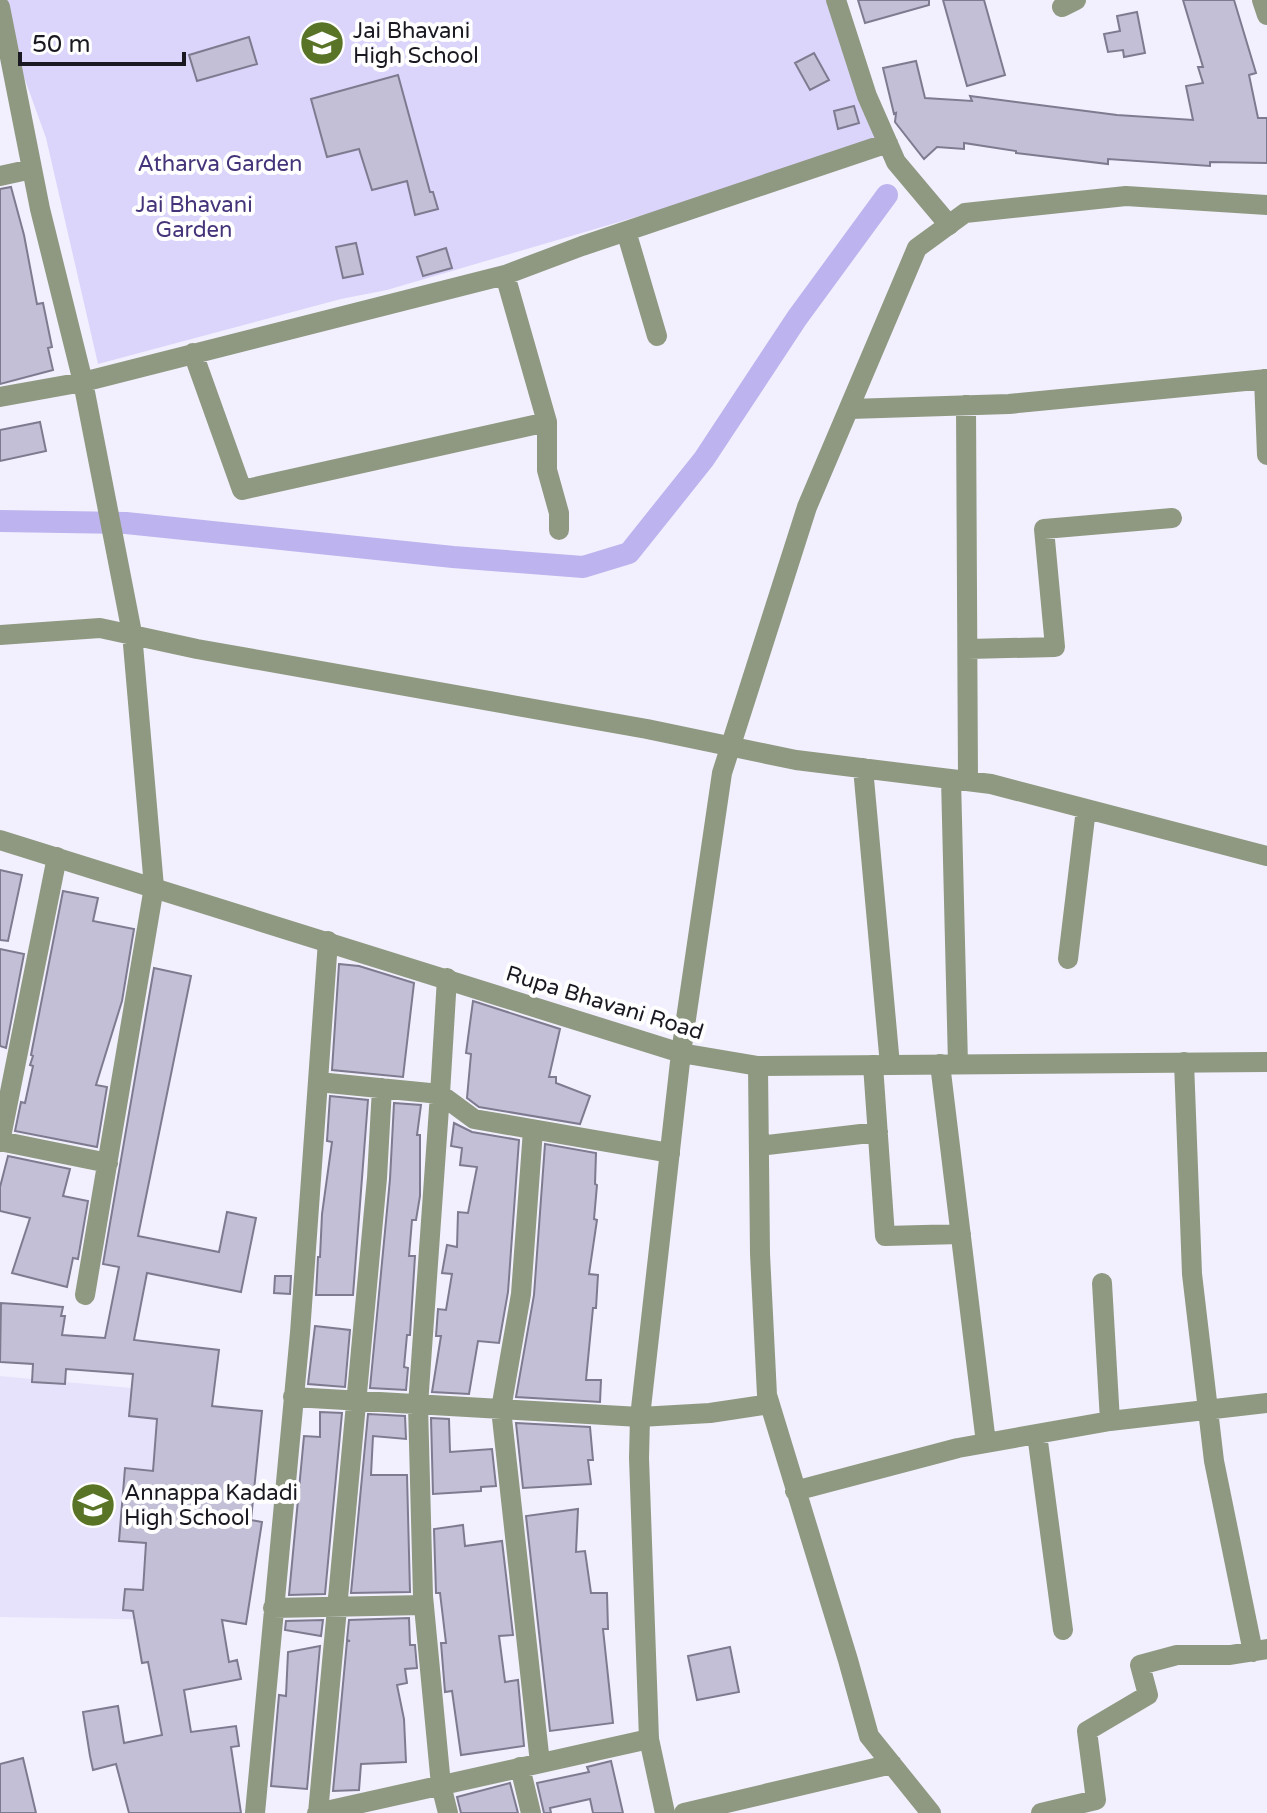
<svg xmlns="http://www.w3.org/2000/svg" width="1267" height="1813" font-family="'Varela Round',sans-serif">
<style>
.built{fill:#e6e2fb}
.green{fill:#dbd5fb}
.lines{fill:none;stroke-linecap:round;stroke-linejoin:round}
.canal{stroke:#bdb3ee;stroke-width:22}
.building{fill:#c2bfd6;stroke:#7e7b90;stroke-width:2}
.minor{stroke:#8f9981;stroke-width:20}
.tertiary{stroke:#8f9981;stroke-width:20}
.labels{text-anchor:middle;stroke-width:8;stroke-linejoin:round;paint-order:stroke}
.poi-label{font-size:22px;fill:#1a1921;stroke:#fff;text-anchor:start}
.park-label{font-size:22px;fill:#453479;stroke:#fff}
.street-label{font-size:22px;fill:#1a1921;stroke:#fff}
</style>
<rect width="100%" height="100%" fill="#f2f0fe"/>
<!-- built -->
<path class="built" d="M 0,1376 L 197,1394 L 176,1620 L 0,1617 Z"/>
<!-- green -->
<path class="green" d="M 0,0 L 842,0 L 888,143 L 387,290 L 341,299 L 98,364 L 46,138 L 2,16 Z"/>
<g class="lines">
<!-- canal -->
<path class="canal" d="M 0,521 L 126,523 L 453,557 L 583,567 L 629,553 L 704,459 L 797,318 L 887,195"/>
</g>
<!-- building -->
<path class="building" d="M 858,0 L 929,0 L 929,5 L 865,23 Z
M 943,0 L 984,0 L 1005,75 L 967,86 Z
M 1183,0 L 1234,0 L 1256,73 L 1249,75 L 1258,118 L 1267,118 L 1267,163 L 1210,162 L 1210,166 L 1108,159 L 1108,164 L 1016,153 L 1016,151 L 964,143 L 964,149 L 937,147 L 924,159 L 895,122 L 896,113 L 894,114 L 883,68 L 916,61 L 925,98 L 972,101 L 970,96 L 1117,115 L 1193,120 L 1186,86 L 1203,83 L 1198,67 L 1203,67 Z
M 1137,12 L 1145,53 L 1124,57 L 1123,50 L 1108,52 L 1104,34 L 1120,31 L 1117,16 Z
M 249,37 L 257,64 L 197,81 L 189,55 Z
M 814,53 L 829,80 L 810,90 L 795,63 Z
M 398,75 L 430,192 L 433,192 L 438,209 L 415,215 L 407,181 L 372,190 L 359,149 L 327,157 L 311,99 Z
M 854,106 L 859,123 L 838,129 L 834,111 Z
M 11,187 L 24,235 L 37,304 L 43,303 L 52,347 L 48,348 L 53,370 L 0,384 L 0,189 Z
M 356,243 L 363,274 L 343,278 L 336,247 Z
M 446,248 L 452,268 L 423,276 L 417,257 Z
M 40,422 L 46,451 L 0,461 L 0,430 Z
M 0,870 L 22,875 L 8,941 L 0,940 Z
M 63,891 L 98,898 L 93,921 L 134,929 L 122,1001 L 96,1085 L 107,1087 L 97,1147 L 15,1131 L 21,1102 L 25,1103 L 33,1066 L 30,1065 L 33,1056 L 31,1055 Z
M 0,949 L 24,954 L 6,1048 L 0,1046 Z
M 339,964 L 359,966 L 414,983 L 403,1077 L 332,1070 Z
M 154,968 L 191,976 L 138,1236 L 219,1252 L 227,1212 L 256,1218 L 241,1292 L 147,1273 L 134,1340 L 219,1350 L 212,1406 L 262,1411 L 251,1520 L 262,1522 L 246,1624 L 222,1620 L 229,1662 L 237,1660 L 241,1679 L 184,1690 L 191,1732 L 236,1726 L 239,1746 L 231,1747 L 241,1813 L 129,1813 L 116,1764 L 93,1770 L 90,1756 L 83,1712 L 118,1706 L 124,1743 L 162,1735 L 148,1662 L 142,1663 L 133,1611 L 123,1610 L 125,1589 L 143,1590 L 146,1543 L 119,1541 L 125,1468 L 153,1471 L 157,1419 L 129,1416 L 133,1374 L 66,1369 L 65,1384 L 32,1382 L 33,1364 L 0,1362 L 1,1303 L 63,1307 L 61,1316 L 65,1316 L 62,1335 L 105,1338 L 119,1267 L 103,1264 Z
M 473,1001 L 560,1029 L 549,1077 L 556,1077 L 556,1083 L 590,1096 L 580,1124 L 479,1107 L 467,1098 L 471,1054 L 466,1053 Z
M 330,1096 L 368,1100 L 353,1295 L 316,1295 L 318,1257 L 320,1257 L 322,1214 L 332,1142 L 327,1141 Z
M 394,1103 L 421,1105 L 417,1135 L 420,1135 L 420,1196 L 416,1220 L 412,1220 L 409,1256 L 415,1256 L 410,1335 L 407,1335 L 404,1367 L 408,1368 L 406,1390 L 370,1388 L 390,1179 Z
M 454,1123 L 472,1132 L 519,1140 L 508,1292 L 499,1343 L 478,1341 L 469,1394 L 432,1392 L 441,1336 L 436,1336 L 438,1309 L 446,1310 L 452,1274 L 442,1273 L 447,1245 L 457,1247 L 458,1212 L 468,1213 L 477,1167 L 460,1165 L 462,1148 L 451,1146 Z
M 545,1144 L 596,1153 L 595,1184 L 597,1185 L 594,1219 L 597,1220 L 589,1274 L 598,1275 L 596,1308 L 593,1308 L 586,1380 L 601,1380 L 600,1402 L 516,1397 L 534,1295 Z
M 8,1156 L 70,1169 L 63,1196 L 88,1201 L 78,1259 L 73,1258 L 67,1287 L 12,1273 L 30,1218 L 0,1211 L 0,1187 Z
M 275,1276 L 291,1276 L 290,1294 L 274,1293 Z
M 315,1326 L 350,1330 L 345,1387 L 308,1384 Z
M 320,1412 L 342,1413 L 325,1594 L 289,1595 L 304,1436 L 320,1437 Z
M 368,1414 L 405,1416 L 406,1439 L 373,1436 L 371,1475 L 407,1475 L 410,1592 L 351,1593 Z
M 431,1418 L 449,1419 L 450,1452 L 492,1449 L 496,1486 L 481,1487 L 481,1491 L 433,1494 Z
M 516,1423 L 590,1427 L 593,1460 L 588,1460 L 591,1484 L 523,1488 Z
M 578,1509 L 576,1552 L 585,1551 L 591,1593 L 607,1593 L 608,1629 L 603,1629 L 613,1723 L 550,1731 L 526,1516 Z
M 463,1525 L 465,1546 L 502,1541 L 513,1635 L 499,1636 L 505,1682 L 518,1680 L 524,1746 L 461,1755 L 452,1691 L 445,1692 L 441,1643 L 446,1643 L 440,1593 L 436,1593 L 434,1529 Z
M 409,1618 L 410,1645 L 415,1645 L 417,1668 L 405,1669 L 407,1683 L 397,1685 L 404,1719 L 406,1762 L 361,1764 L 359,1790 L 333,1791 L 347,1641 L 350,1641 L 347,1640 L 349,1620 Z
M 323,1620 L 321,1636 L 285,1630 L 286,1621 Z
M 320,1646 L 307,1789 L 271,1786 L 279,1695 L 286,1696 L 288,1652 Z
M 730,1647 L 739,1692 L 697,1700 L 688,1656 Z
M 23,1758 L 36,1813 L 0,1813 L 0,1764 Z
M 611,1761 L 623,1813 L 593,1813 L 590,1799 L 550,1808 L 551,1813 L 544,1813 L 537,1783 L 589,1772 L 587,1767 Z
M 510,1783 L 518,1813 L 461,1813 L 457,1797 Z"/>
<g class="lines">
<!-- minor -->
<path class="minor" d="M 836,0 L 867,96 L 896,162 L 949,225
M 0,7 L 40,209 L 83,382 L 132,633 L 154,887 L 85,1295
M 1062,7 L 1076,0
M 0,176 L 32,169
M 626,231 L 657,336
M 193,353 L 242,490 L 547,422 L 505,275
M 1264,379 L 1267,455
M 0,397 L 83,382 L 505,275 L 582,246 L 888,143
M 966,405 L 968,781
M 850,409 L 1009,404 L 1267,379
M 547,422 L 547,470 L 559,513 L 559,530
M 0,635 L 100,628 L 197,649 L 647,729 L 796,760 L 991,784 L 1267,856
M 968,649 L 1055,647 L 1044,529 L 1172,518
M 863,768 L 890,1065
M 951,779 L 958,1064
M 1068,959 L 1086,809
M 1184,1062 L 1192,1274 L 1214,1461 L 1253,1652
M 940,1064 L 986,1443
M 873,1065 L 885,1236 L 961,1234
M 758,1066 L 760,1254 L 767,1395 L 848,1660 L 869,1736 L 931,1813
M 318,1082 L 440,1094 L 447,978
M 440,1094 L 418,1405 L 423,1596 L 441,1785 L 448,1813
M 440,1094 L 474,1119 L 670,1153
M 533,1130 L 521,1294 L 501,1409 L 540,1763
M 0,1141 L 108,1163
M 0,1142 L 57,857
M 759,1146 L 878,1132
M 1102,1283 L 1110,1421
M 293,1397 L 640,1417 L 710,1413 L 769,1404
M 1037,1434 L 1063,1630
M 795,1491 L 958,1448 L 1110,1421 L 1267,1403
M 273,1608 L 424,1605
M 520,1767 L 531,1813
M 255,1813 L 300,1333 L 328,941
M 317,1813 L 649,1739
M 318,1813 L 377,1178 L 382,1088
M 684,1813 L 892,1764
M 1041,1813 L 1096,1800 L 1087,1731 L 1148,1695 L 1140,1665 L 1177,1655 L 1230,1655 L 1267,1649"/>
<!-- tertiary -->
<path class="tertiary" d="M 1262,0 L 1267,15
M 0,840 L 681,1053 L 758,1066 L 1267,1062
M 665,1813 L 649,1739 L 639,1458 L 640,1417 L 681,1053 L 722,773 L 807,507 L 917,248 L 965,213 L 1126,196 L 1267,205"/>
</g>
<!-- icons -->
<defs>
<g id="school-disc" transform="scale(2.3)"><circle r="9.5" fill="#597327" stroke="#fff"/><path d="M0-5L7-2L0 1L-7-2ZM-4 1L0 2.5L4 1V4Q0 6-4 4Z" fill="#fff"/></g>
</defs>
<g fill-rule="evenodd">
<use href="#school-disc" x="322" y="43"/>
<use href="#school-disc" x="93" y="1505"/>
</g>
<g class="labels">
<!-- poi labels -->
<g class="poi-label">
<text x="353" y="38">Jai Bhavani<tspan x="353" dy="25">High School</tspan></text>
<text x="124" y="1500">Annappa Kadadi<tspan x="124" dy="25">High School</tspan></text>
</g>
<!-- park labels -->
<g class="park-label">
<text x="220" y="171">Atharva Garden</text>
<text x="194" y="212">Jai Bhavani<tspan x="194" dy="25">Garden</tspan></text>
</g>
<!-- street labels -->
<g class="street-label">
<text transform="translate(605 1002) rotate(17)" y="8">Rupa Bhavani Road</text>
</g>
</g>
<!-- scale -->
<path d="M20 52v12h164v-12" fill="none" stroke="#1a1921" stroke-width="4"/>
<text x="32" y="52" font-size="24" fill="#1a1921" stroke="#ffffff" stroke-width="6" paint-order="stroke">50 m</text>
</svg>
